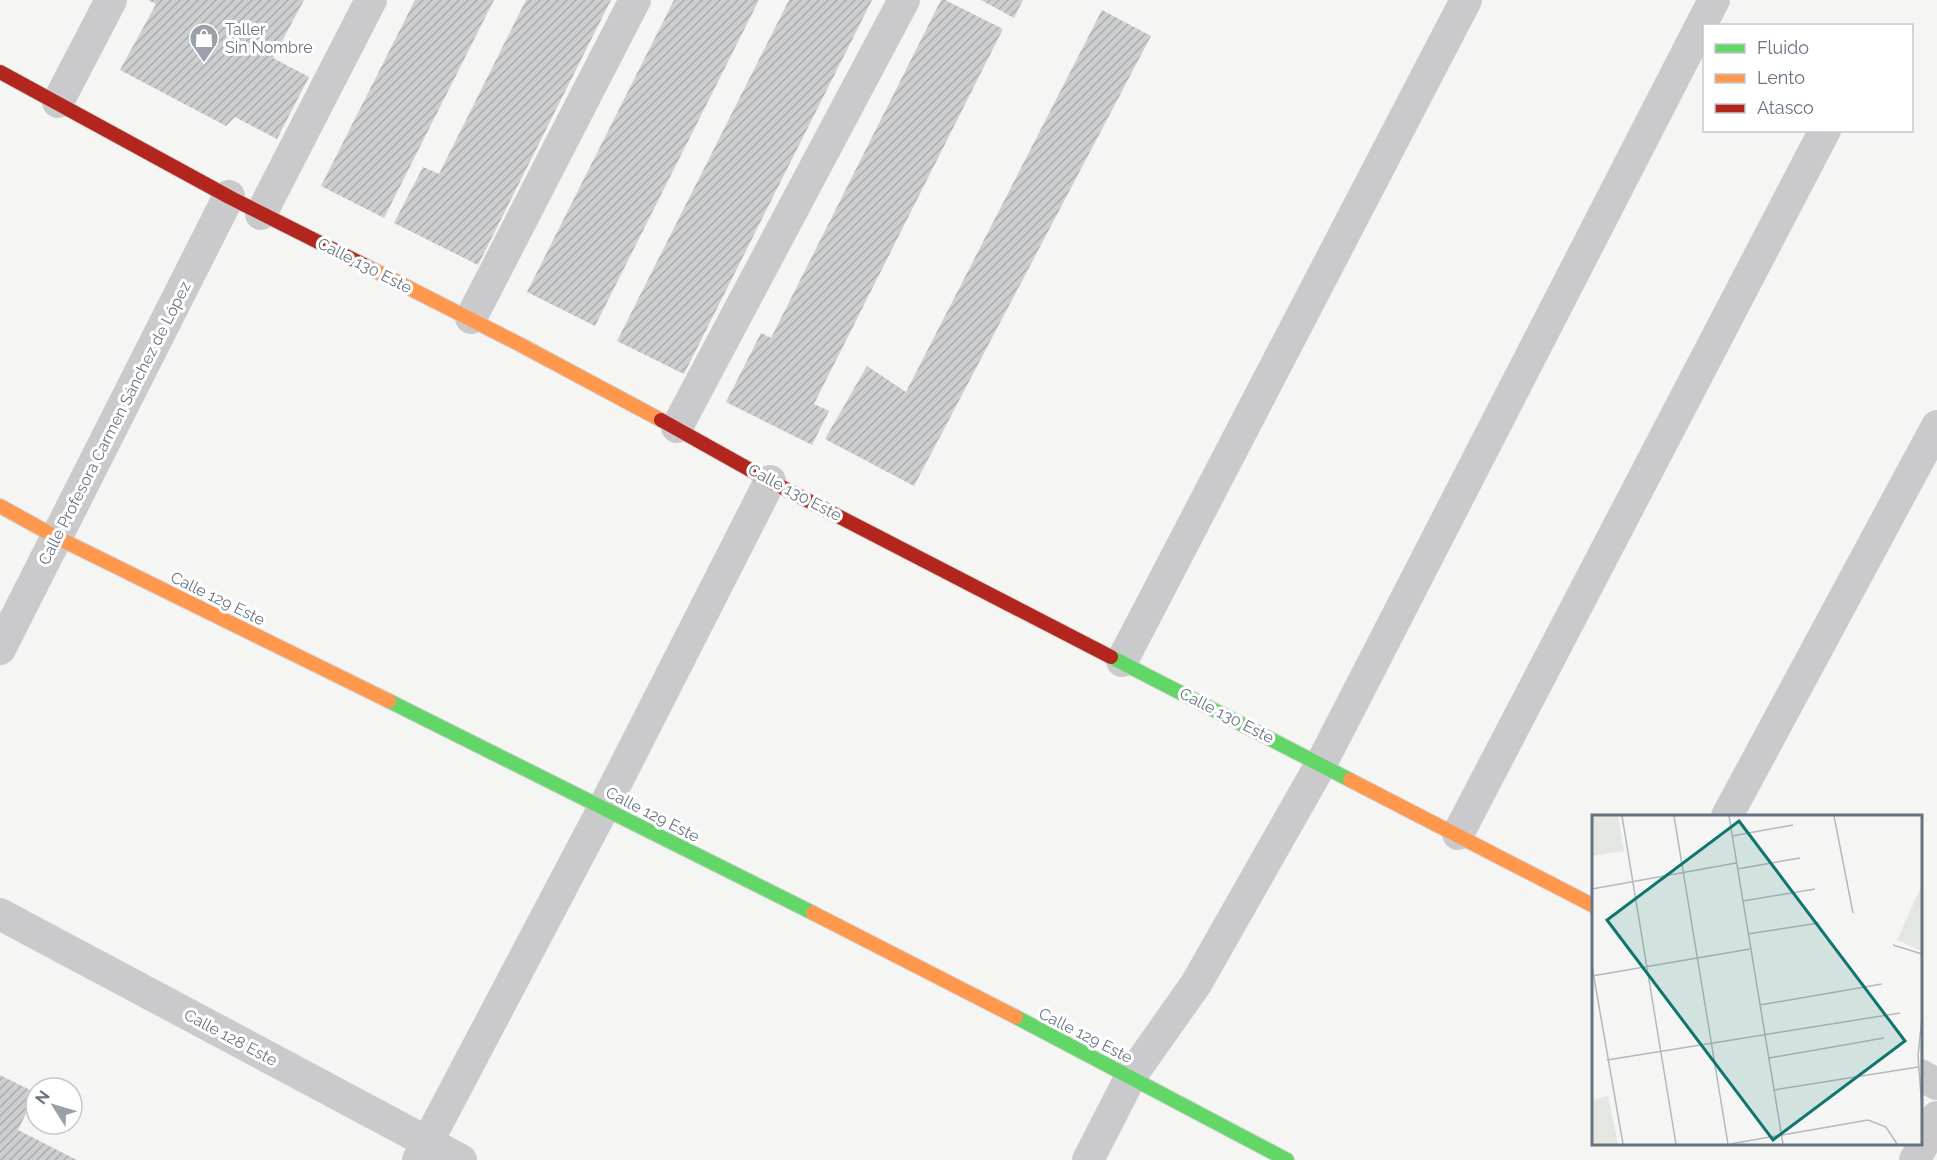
<svg xmlns="http://www.w3.org/2000/svg" width="1937" height="1160" font-family="Raleway,sans-serif">
<style>
.building{fill:url(#building-hatch)}
.lines{fill:none;stroke-linecap:round;stroke-linejoin:round}
.fast-casing{stroke:#d2d3d3;stroke-width:16}
.slow-casing{stroke:#d2d3d3;stroke-width:16}
.jam-casing{stroke:#d2d3d3;stroke-width:16}
.street{stroke:#cacacc;stroke-width:32}
.fast{stroke:#63d668;stroke-width:14}
.slow{stroke:#ff974d;stroke-width:14}
.jam{stroke:#b3261e;stroke-width:14}
.labels{text-anchor:middle;stroke-width:6;stroke-linejoin:round;paint-order:stroke}
.poi-label{font-size:16px;fill:#687381;stroke:#fff;text-anchor:start}
.street-label{font-size:16px;fill:#687381;stroke:#fff}
.inset-road{fill:none;stroke:#b4b9bf;stroke-width:1.5}
.view{fill:#0f766e;fill-opacity:0.15;stroke:#0f766e;stroke-width:3}
.inset-edge{fill:none;stroke:#687381;stroke-width:3}
</style>
<defs>
<pattern id="building-hatch" width="6" height="6" patternUnits="userSpaceOnUse" patternTransform="scale(1.5)"><rect width="6" height="6" fill="#cdcecf"/><path d="M-1 1l2-2M0 6l6-6M5 7l2-2" fill="none" stroke="#aaacad"/></pattern>
</defs>
<rect width="100%" height="100%" fill="#f5f5f4"/>
<!-- building -->
<path class="building" d="M 148,0 L 304,0 L 273,58 L 309,77 L 277,139 L 235,117 L 226,126 L 120,70 L 156,4 Z
M 415,0 L 494,0 L 384,218 L 321,186 Z
M 526,0 L 611,0 L 478,265 L 394,223 L 423,167 L 439,174 Z
M 674,0 L 759,0 L 595,326 L 527,292 Z
M 789,0 L 872,0 L 684,374 L 617,341 Z
M 941,0 L 945,0 L 1003,29 L 814,404 L 829,411 L 812,445 L 726,402 L 761,333 L 771,338 Z
M 981,0 L 1023,0 L 1014,18 Z
M 1102,10 L 1151,36 L 914,486 L 825,439 L 867,366 L 906,392 Z
M 0,1075 L 36,1093 L 18,1130 L 77,1160 L 0,1160 Z"/>
<g class="lines">
<!-- fast casing -->
<g class="fast-casing">
<path id="fast" d="M 1111,657 L 1350,780
M 389,701 L 813,913
M 1016,1017 L 1287,1160"/>
</g>
<!-- slow casing -->
<g class="slow-casing">
<path id="slow" d="M 364,265 L 519,344 L 661,420
M 0,506 L 56,537 L 389,701
M 1350,780 L 1594,906
M 813,913 L 1016,1017"/>
</g>
<!-- jam casing -->
<g class="jam-casing">
<path id="jam" d="M 0,72 L 231,198 L 364,265
M 661,420 L 770,481 L 1111,657"/>
</g>
<!-- street -->
<path class="street" d="M 58,102 L 111,0
M 261,214 L 371,0
M 471,318 L 635,0
M 677,427 L 904,0
M 0,649 L 229,196
M 1122,661 L 1466,0
M 1727,816 L 1937,426
M 1458,834 L 1825,130
M 0,914 L 461,1160
M 1920,1075 L 1937,1084
M 418,1160 L 604,807 L 770,481
M 1088,1160 L 1131,1076 L 1196,984 L 1321,764 L 1714,0
M 1915,1160 L 1937,1117"/>
<!-- fast -->
<use href="#fast" class="fast"/>
<!-- slow -->
<use href="#slow" class="slow"/>
<!-- jam -->
<use href="#jam" class="jam"/>
</g>
<!-- icons -->
<defs>
<g id="shop-pin" transform="scale(1.5)"><path d="M0 17L-7.5 6A9.5 9.5 0 1 1 7.5 6Z" fill="#99a0a9" stroke="#fff"/><path d="M-5-2.5h2.3a2.7 3.5 0 0 1 5.4 0H5L5.5 6h-11ZM-1.5-2.5h3a1.5 2.3 0 0 0-3 0Z" fill="#fff"/></g>
</defs>
<g fill-rule="evenodd">
<use href="#shop-pin" x="204" y="38"/>
</g>
<g class="labels">
<!-- poi labels -->
<g class="poi-label">
<text x="225" y="35">Taller<tspan x="225" dy="18">Sin Nombre</tspan></text>
</g>
<!-- street labels -->
<g class="street-label">
<text transform="translate(365 265) rotate(27)" y="6">Calle 130 Este</text>
<text transform="translate(114 423) rotate(-63)" y="6">Calle Profesora Carmen Sánchez de López</text>
<text transform="translate(795 492) rotate(28)" y="6">Calle 130 Este</text>
<text transform="translate(218 598) rotate(26)" y="6">Calle 129 Este</text>
<text transform="translate(1227 715) rotate(27)" y="6">Calle 130 Este</text>
<text transform="translate(653 814) rotate(27)" y="6">Calle 129 Este</text>
<text transform="translate(1086 1035) rotate(27)" y="6">Calle 129 Este</text>
<text transform="translate(231 1037) rotate(28)" y="6">Calle 128 Este</text>
</g>
</g>
<!-- overview -->
<g transform="translate(1592 815)">
<rect width="330" height="330" fill="#f5f5f4"/>
<path d="M 0,1 L 26,1 L 32,36 L 0,41 Z" fill="#e3e7e2"/>
<path d="M 330,70 L 330,136 L 305,125 ZM 16,281 L 26,329 L 0,329 L 0,285 Z" fill="#e3e7e2"/>
<path class="inset-road" d="M 30,1 L 84,329M 82,1 L 136,329M 137,1 L 191,329M 242,1 L 261,98M 140,21 L 201,10M 145,54 L 208,43M 0,74 L 144,48M 151,86 L 223,74M 156,119 L 227,108M 301,130 L 330,139M 0,151 L 31,329M 0,161 L 158,134M 168,190 L 290,169M 330,202 L 326,241 L 330,294M 177,243 L 292,223M 15,245 L 308,198M 182,275 L 326,252M 138,329 L 276,305 L 294,312 L 305,329"/>
<path class="view" d="M 147,6 L 313,226 L 181,325 L 15,105 Z"/>
<rect width="330" height="330" class="inset-edge"/>
</g>
<!-- legend -->
<rect x="1703" y="24" width="210" height="108" fill="#ffffff" stroke="#c3c7cd" stroke-width="1.5"/>
<rect x="1715" y="44" width="30" height="9" fill="#63d668" stroke="#c3c7cd" stroke-width="1.5"/>
<text x="1757" y="54" font-size="18" fill="#687381">Fluido</text>
<rect x="1715" y="74" width="30" height="9" fill="#ff974d" stroke="#c3c7cd" stroke-width="1.5"/>
<text x="1757" y="84" font-size="18" fill="#687381">Lento</text>
<rect x="1715" y="104" width="30" height="9" fill="#b3261e" stroke="#c3c7cd" stroke-width="1.5"/>
<text x="1757" y="114" font-size="18" fill="#687381">Atasco</text>
<!-- north arrow -->
<g transform="translate(54 1106) rotate(307)"><circle r="28" fill="#ffffff" stroke="#c3c7cd" stroke-width="1.5"/>
<path d="M0-4.5L10 22L0 15L-10 22Z" fill="#99a0a9"/>
<text y="-9" font-size="16" font-weight="bold" text-anchor="middle" fill="#687381">N</text>
</g>
</svg>
